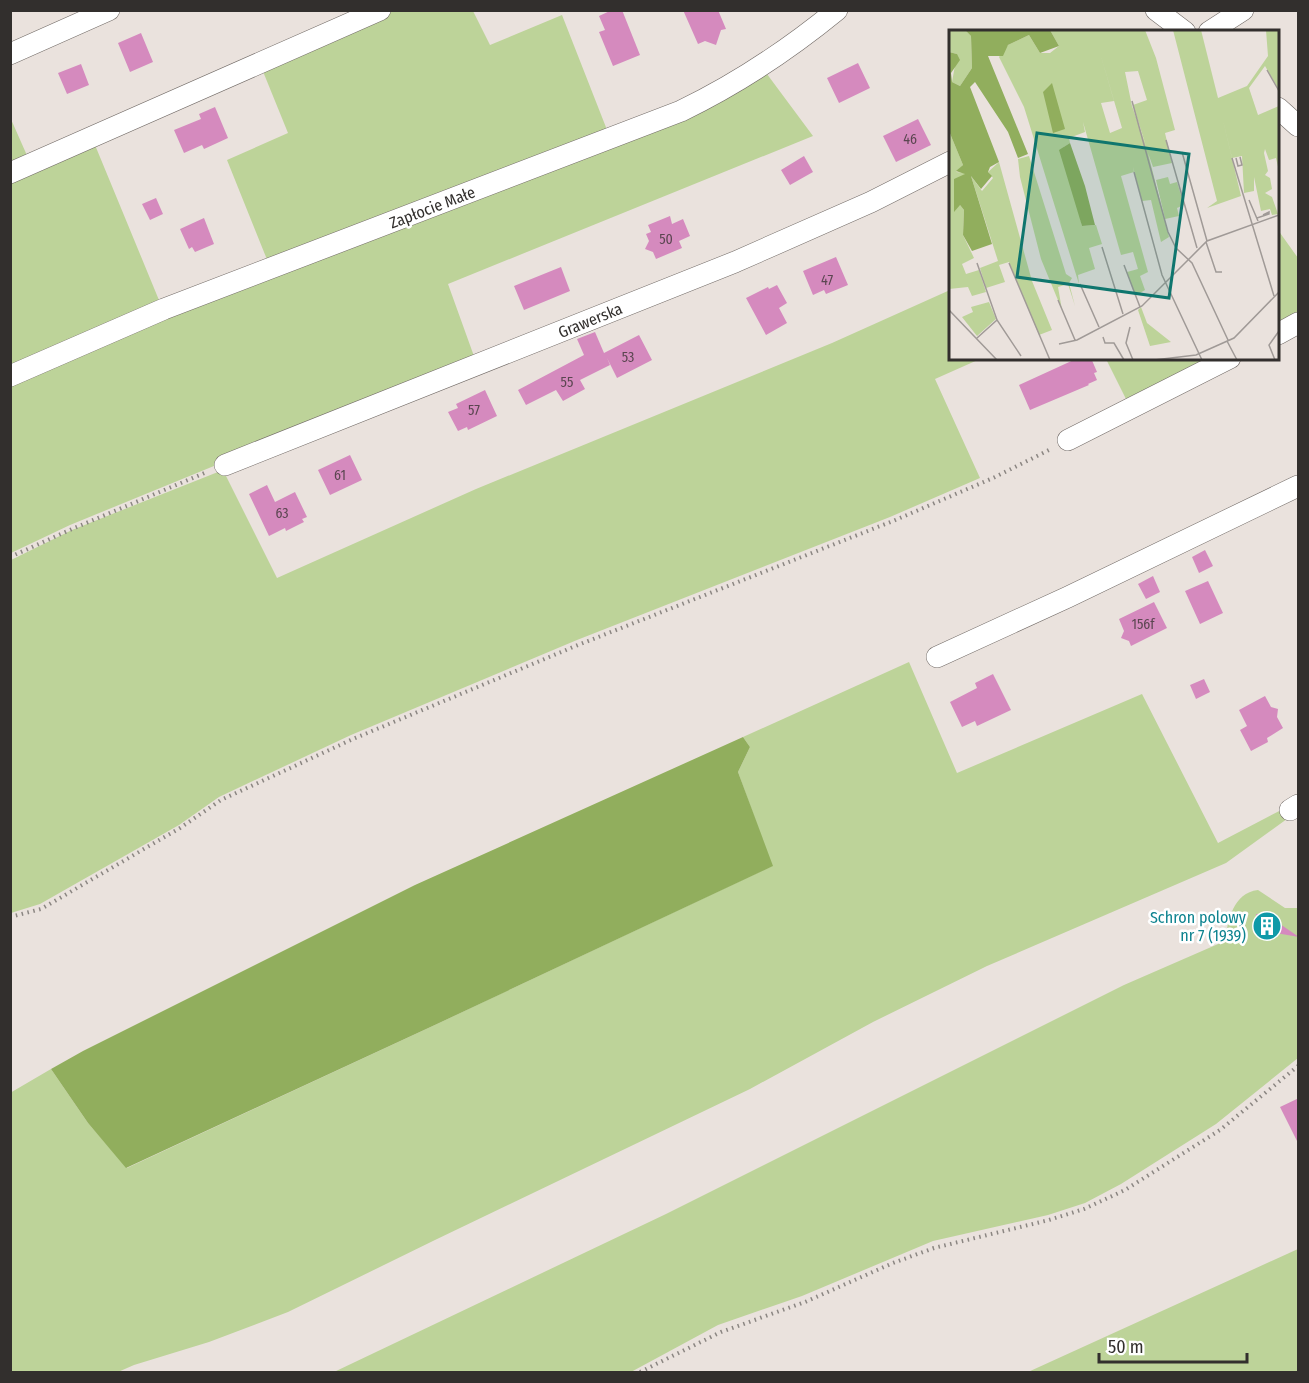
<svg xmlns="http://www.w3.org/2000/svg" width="1309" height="1383" font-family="'Fira Sans Condensed',sans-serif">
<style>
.green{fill:#bdd399}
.forest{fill:#91ae5d}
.building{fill:#d58abe}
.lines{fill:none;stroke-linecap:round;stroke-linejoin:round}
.minor-casing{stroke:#726b67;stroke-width:22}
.path{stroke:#8b8682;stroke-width:4;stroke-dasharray:1.5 4.5;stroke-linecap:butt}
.minor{stroke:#fff;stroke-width:21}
.labels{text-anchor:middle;stroke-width:5;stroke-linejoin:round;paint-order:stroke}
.number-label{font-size:14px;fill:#5b4651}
.street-label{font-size:16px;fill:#322f2d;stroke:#fff}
.culture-label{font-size:16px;fill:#0d838f;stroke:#fff;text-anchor:end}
.inset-road{fill:none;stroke:#a09a97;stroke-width:1.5}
.view{fill:#0f766e;fill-opacity:0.15;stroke:#0f766e;stroke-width:3}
.inset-edge{fill:none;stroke:#322f2d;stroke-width:3}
</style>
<rect width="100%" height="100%" fill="#eae2dd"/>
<!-- green -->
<path class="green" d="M 391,11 L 473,11 L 490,45 L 562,15 L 609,135 L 268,262 L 227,160 L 288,133 L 262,69 Z
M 764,70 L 813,136 L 448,284 L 475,359 L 70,525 L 11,553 L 10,381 Z
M 10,117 L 29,160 L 10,167 Z
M 95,145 L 161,305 L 11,373 L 10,179 Z
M 1278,230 L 1298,258 L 1298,317 L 1278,328 Z
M 950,290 L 950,358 L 980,359 L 935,379 L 980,478 L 890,517 L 577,640 L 351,735 L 219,797 L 179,825 L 40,904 L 11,913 L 11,560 L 72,530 L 223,470 L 277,578 L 476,489 L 832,343 Z
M 1106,359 L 1218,359 L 1128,403 Z
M 909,662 L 957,773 L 1142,694 L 1218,843 L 1285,808 L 1291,816 L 1226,863 L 987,966 L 873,1022 L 750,1089 L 435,1240 L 288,1312 L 209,1342 L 134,1365 L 118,1372 L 11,1372 L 10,1093 L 51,1069 L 88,1123 L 127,1168 L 437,1024 L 772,866 L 738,772 L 750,747 L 743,737 Z
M 1258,890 L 1285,908 L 1298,908 L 1298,1058 L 1216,1124 L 1121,1184 L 1085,1203 L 1048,1215 L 933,1241 L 802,1296 L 718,1325 L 631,1372 L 334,1372 L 666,1214 L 1124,985 L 1225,941 C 1228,920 1233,893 1258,890 Z
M 1298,1249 L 1298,1372 L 1028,1372 Z"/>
<!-- forest -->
<path class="forest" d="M 743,737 L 750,747 L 738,772 L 773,866 L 437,1024 L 126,1168 L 88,1123 L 51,1069 L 83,1051 L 415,885 Z"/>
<!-- building -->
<path class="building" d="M 612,10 L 622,10 L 640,55 L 613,66 L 599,32 L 605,30 L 599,16 Z
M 683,10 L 718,10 L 726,29 L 721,30 L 716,45 L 705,41 L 698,44 Z
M 141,33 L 153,62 L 130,72 L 118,43 Z
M 858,63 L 870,88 L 839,103 L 827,78 Z
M 81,64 L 89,85 L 67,94 L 58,73 Z
M 215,107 L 228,138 L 204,149 L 202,145 L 184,153 L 174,130 L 201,119 L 199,114 Z
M 918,119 L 931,145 L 896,162 L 883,136 Z
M 804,156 L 813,172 L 790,185 L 781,170 Z
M 156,198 L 163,214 L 150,220 L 142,204 Z
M 670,216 L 672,224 L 683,219 L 690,236 L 679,241 L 682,248 L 656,259 L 653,252 L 645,249 L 649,241 L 646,234 L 651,232 L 648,225 Z
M 204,218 L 214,244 L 195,252 L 192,247 L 189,249 L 180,229 Z
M 836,257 L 848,285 L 826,294 L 824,290 L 813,295 L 803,271 Z
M 561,267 L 570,291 L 524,310 L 514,286 Z
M 777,285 L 787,303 L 779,308 L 787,323 L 766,335 L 746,298 L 768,287 L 769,289 Z
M 595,332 L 604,353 L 639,335 L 652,360 L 617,378 L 607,358 L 610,365 L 580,380 L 585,389 L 563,401 L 556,390 L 526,405 L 518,390 L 584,355 L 577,339 Z
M 1078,358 L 1091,358 L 1097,372 L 1094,373 L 1097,380 L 1088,384 L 1089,385 L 1030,410 L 1019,385 Z
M 485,390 L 497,416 L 468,430 L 467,427 L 458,431 L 448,412 L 458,408 L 456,404 Z
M 350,455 L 362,480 L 330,495 L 318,470 Z
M 267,485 L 275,502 L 295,492 L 307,517 L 302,519 L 304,522 L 286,531 L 285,528 L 269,536 L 249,494 Z
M 1205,550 L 1213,566 L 1199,573 L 1192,557 Z
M 1153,576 L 1160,592 L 1146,599 L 1138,584 Z
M 1208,581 L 1223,613 L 1200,624 L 1185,591 Z
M 1154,602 L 1167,628 L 1131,646 L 1129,641 L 1121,638 L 1124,631 L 1119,619 Z
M 993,674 L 1011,710 L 977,726 L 975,721 L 962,727 L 950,702 L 977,688 L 975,683 Z
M 1204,679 L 1210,692 L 1196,699 L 1190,685 Z
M 1265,696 L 1271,707 L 1278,709 L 1277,717 L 1283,728 L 1267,738 L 1268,742 L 1251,751 L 1240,730 L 1247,726 L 1239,710 Z
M 1256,914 L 1268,916 L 1299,937 L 1259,930 Z
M 1299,1098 L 1299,1145 L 1280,1107 Z"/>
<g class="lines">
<!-- minor casing -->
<g class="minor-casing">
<path id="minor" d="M 1156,10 L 1185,32
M 1209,32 L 1243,10
M 10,54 L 109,10
M 1278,108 L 1298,126
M 10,173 L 380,10
M 1278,334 L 1298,323
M 10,376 L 164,309 L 681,111 C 739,83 787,51 837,10
M 1068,440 L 1230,358
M 225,465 L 735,262 L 871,202 L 950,162
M 937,657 L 1068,597 L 1298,486
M 1290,810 L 1298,805"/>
</g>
<!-- path -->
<path class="path" d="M 10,557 L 72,529 L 207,472
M 10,917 L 41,909 L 180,828 L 221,800 L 353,739 L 578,645 L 893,521 L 993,478 L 1051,449
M 640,1372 L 721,1332 L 805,1302 L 893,1263 L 934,1248 L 1049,1220 L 1084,1209 L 1125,1190 L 1220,1130 L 1298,1066"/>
<!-- minor -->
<use href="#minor" class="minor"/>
</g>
<!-- icons -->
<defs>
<g id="building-disc" transform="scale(1.5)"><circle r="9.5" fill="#0f9aa8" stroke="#fff"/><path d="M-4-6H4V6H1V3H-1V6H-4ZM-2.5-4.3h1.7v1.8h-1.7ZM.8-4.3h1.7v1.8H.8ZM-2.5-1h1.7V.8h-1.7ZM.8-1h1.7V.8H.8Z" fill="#fff"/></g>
</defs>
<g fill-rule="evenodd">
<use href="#building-disc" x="1267" y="926"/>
</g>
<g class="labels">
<!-- number labels -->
<g class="number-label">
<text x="910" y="144">46</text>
<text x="666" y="244">50</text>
<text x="827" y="285">47</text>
<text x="628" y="362">53</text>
<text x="567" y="387">55</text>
<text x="474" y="415">57</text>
<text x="340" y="480">61</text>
<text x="282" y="518">63</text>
<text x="1143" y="629">156f</text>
</g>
<!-- street labels -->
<g class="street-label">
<text transform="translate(432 207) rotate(-21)" y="6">Zapłocie Małe</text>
<text transform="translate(590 320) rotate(-22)" y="6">Grawerska</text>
</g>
<!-- culture labels -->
<g class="culture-label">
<text x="1246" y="923">Schron polowy<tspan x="1246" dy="18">nr 7 (1939)</tspan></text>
</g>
</g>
<!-- overview -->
<g transform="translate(949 30)">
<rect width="330" height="330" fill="#eae2dd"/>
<path d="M 0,0 L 16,0 L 22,6 L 23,38 L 11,56 L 3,52 L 8,24 L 0,22 ZM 101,0 L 196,0 L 207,28 L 226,100 L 216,103 L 223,133 L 204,137 L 199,123 L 220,207 L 212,212 L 202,170 L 193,171 L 184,137 L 185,142 L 172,146 L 199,242 L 191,246 L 196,260 L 186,266 L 178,242 L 189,239 L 184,222 L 172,225 L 134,92 L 136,102 L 120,108 L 121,113 L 115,117 L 133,196 L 147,195 L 153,214 L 140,218 L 146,239 L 129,245 L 130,254 L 75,77 L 50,27 L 59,15 L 80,5 L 91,23 L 101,23 L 110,16 ZM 149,16 L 173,98 L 161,103 L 152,73 L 165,71 ZM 189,41 L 198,70 L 184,75 L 197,116 L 183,76 L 176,42 ZM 224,0 L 252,0 L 269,68 L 298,56 L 319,26 L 317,0 L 330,0 L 330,60 L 316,36 L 300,58 L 309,85 L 330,76 L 330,141 L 327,128 L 320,130 L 316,119 L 315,123 L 319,141 L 316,145 L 321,148 L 323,159 L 316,163 L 323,167 L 329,184 L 323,185 L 321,179 L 312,181 L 305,147 L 305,161 L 295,163 L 293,126 L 283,128 L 271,78 L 292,166 L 258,178 L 268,171 ZM 0,101 L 14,135 L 7,142 L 16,143 L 11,175 L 15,180 L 14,205 L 25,228 L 13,234 L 17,244 L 30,240 L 37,262 L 23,266 L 19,257 L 0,259 ZM 80,126 L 117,244 L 123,248 L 120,253 L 126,276 L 119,254 L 109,257 L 113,280 L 92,229 L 71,147 L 69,129 ZM 50,132 L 83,251 L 103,300 L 90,305 L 60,232 L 50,235 L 56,252 L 37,258 L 31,238 L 49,231 L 22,146 L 33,161 L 44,148 L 39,142 ZM 219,147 L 221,154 L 228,152 L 235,175 L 228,178 L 230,186 L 216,189 L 207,150 ZM 40,272 L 47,289 L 28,306 L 13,287 L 24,282 L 22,277 ZM 192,277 L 198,293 L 222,312 L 201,316 L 189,280 Z" fill="#bdd399" fill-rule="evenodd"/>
<path d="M 16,0 L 101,0 L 110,16 L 91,23 L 80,5 L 59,15 L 54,26 L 39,26 L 79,124 L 69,128 L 59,102 L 26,52 L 21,57 L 50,132 L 41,137 L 39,142 L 43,146 L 32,159 L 22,146 L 43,214 L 23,221 L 14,205 L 15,180 L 11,175 L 5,182 L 5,149 L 16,144 L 7,141 L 14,135 L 0,101 L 0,22 L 8,24 L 11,30 L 2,43 L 3,52 L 11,56 L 23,38 L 22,6 ZM 103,53 L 116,99 L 104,103 L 94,62 ZM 121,113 L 136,156 L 146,195 L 133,196 L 110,120 Z" fill="#91ae5d"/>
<path class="inset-road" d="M 318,40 L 330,61M 183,71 L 219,202 L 227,218 L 243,233 L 279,310M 217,110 L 248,218M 233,122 L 258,211M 283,128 L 325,266M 287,128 L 289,136 L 293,135 L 291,127M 185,142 L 213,245 L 253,330M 300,170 L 309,191M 308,188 L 320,184 L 320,182 L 314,185M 257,212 L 267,242 L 273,242M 153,217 L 174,284M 28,233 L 48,290 L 72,326M 60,233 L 101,330M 175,235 L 191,277M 131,254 L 150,297M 109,270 L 126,310M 0,280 L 48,330M 181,297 L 177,313 L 184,330M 154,307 L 156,313 L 165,313 L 175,330M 28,308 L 48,290M 278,311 L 288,330M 110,314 L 128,310 L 193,276 L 258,211 L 330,185M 205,330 L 247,325 L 285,308 L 330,262M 326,330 L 320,315 L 330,301"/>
<path class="view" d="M 88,103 L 240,124 L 220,268 L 68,247 Z"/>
<rect width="330" height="330" class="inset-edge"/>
</g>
<!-- border -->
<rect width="1309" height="1383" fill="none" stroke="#322f2d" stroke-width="24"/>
<!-- scale -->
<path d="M1099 1353v9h148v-9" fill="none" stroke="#322f2d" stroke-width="3"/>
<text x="1108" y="1353" font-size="18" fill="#322f2d" stroke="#ffffff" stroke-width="4.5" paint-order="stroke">50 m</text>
</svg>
